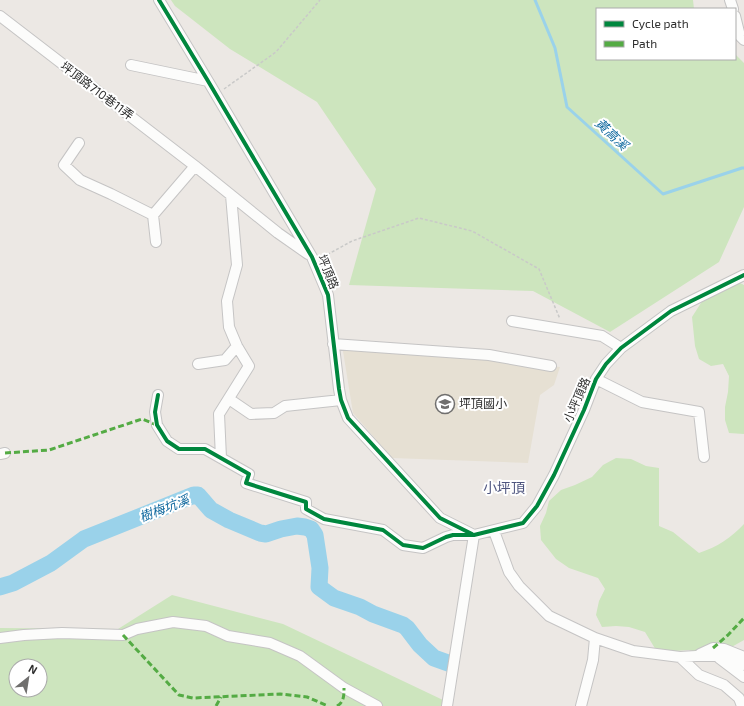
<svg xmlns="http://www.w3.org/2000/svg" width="744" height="706" font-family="'Exo 2','Noto Sans TC',sans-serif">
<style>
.education{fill:#e6e0d3}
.green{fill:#cde5be;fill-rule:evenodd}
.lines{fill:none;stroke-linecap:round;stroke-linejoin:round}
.stream{stroke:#9ad2ea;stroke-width:3}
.river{stroke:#9ad2ea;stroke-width:17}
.minor-casing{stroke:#c5c4c4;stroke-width:12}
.path{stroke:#c9c9c8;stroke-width:1.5;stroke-dasharray:3 2;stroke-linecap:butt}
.minor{stroke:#fcfcfb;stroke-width:10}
.quiet{stroke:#54ab44;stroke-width:3;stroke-dasharray:6 3;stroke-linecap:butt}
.cycleway-casing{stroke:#fff;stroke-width:6}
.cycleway{stroke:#00873e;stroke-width:4}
.labels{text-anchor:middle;stroke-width:4;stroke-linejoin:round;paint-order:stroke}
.street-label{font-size:12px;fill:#2e2e2e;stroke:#fff}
.poi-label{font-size:12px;fill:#2e2e2e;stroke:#fff;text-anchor:start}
.water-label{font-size:13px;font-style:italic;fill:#10699f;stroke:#fff}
.quarter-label{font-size:14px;fill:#4e557f;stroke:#fff}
</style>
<rect width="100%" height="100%" fill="#ece8e4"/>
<!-- education -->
<path class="education" d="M 342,345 L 560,367 L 554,385 L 540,395 L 528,463 L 392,458 L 353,413 Z"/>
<!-- green -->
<path class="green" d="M 171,0 L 693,0 L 694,9 L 597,9 L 597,59 L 735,59 L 735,54 L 744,63 L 744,207 L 719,262 L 610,332 L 533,291 L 349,285 L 376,189 L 317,102 L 230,49 L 175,6 Z
M 738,282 L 744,285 L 744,434 L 729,433 L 725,420 L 725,407 L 728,392 L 729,376 L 723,364 L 711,366 L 699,359 L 695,346 L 692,317 L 708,292 Z
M 616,458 L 631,459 L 646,466 L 659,468 L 659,526 L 673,532 L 699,553 C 717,547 731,538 744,524 L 744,640 L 728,649 L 703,654 L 689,650 L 674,651 L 659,655 L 645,632 L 629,627 L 616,626 L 602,627 L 596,615 L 599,601 L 605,589 L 598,578 L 569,568 L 556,559 L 541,540 L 540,526 L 546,513 L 549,501 L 561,490 L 575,485 L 592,477 L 603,465 Z
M 172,595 L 283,624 L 443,700 L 441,706 L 0,706 L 0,628 L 118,629 ZM 16,666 L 40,666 L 40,690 L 16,690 Z"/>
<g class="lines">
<!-- stream -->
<path class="stream" d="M 535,0 L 555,48 L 567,107 L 663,194 L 742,168 L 744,168"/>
<!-- river -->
<path class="river" d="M 0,587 L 13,583 L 51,563 L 84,539 L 194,495 L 198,495 L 211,510 L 229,520 L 260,533 L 266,534 L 281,529 L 297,526 L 305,527 L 311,529 L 315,535 L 320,568 L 319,587 L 334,598 L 360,607 L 373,614 L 403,625 L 407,628 L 420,645 L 434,658 L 448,663"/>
<!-- minor casing -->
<g class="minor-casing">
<path id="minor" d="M 159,0 L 208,81 L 312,257 L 328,295 L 339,389 L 341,400 L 348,418 L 440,518 L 472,534
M 730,0 L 733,9
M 0,16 L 195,166 L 278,233 L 308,254
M 735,16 L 740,36 L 744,40
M 131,65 L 208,81
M 79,143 L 64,165 L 80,180 L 111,194 L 153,215 L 195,166
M 153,215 L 156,242
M 512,321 L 602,336 L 621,348
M 333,344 L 489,355 L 551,366
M 198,364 L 225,360 L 237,346
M 596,379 L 642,402 L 699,412 L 704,457
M 158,395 L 155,412 L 157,425 L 167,441 L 179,449 L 205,449 L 249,474 L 246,483 L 306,502 L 306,509 L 324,519 L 383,530 L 403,545 L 423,548 L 446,537 L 453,535 L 474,535 L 523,523 L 537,506 L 554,475 L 584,410 L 596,379 L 606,364 L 621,348 L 671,311 L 744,275
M 229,399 L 251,414 L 274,413 L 285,406 L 341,400
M 0,454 L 5,453
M 221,458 L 219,414 L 249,366 L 237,346 L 229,327 L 227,301 L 237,265 L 231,195
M 494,531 L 509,572 L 519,586 L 549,616 L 595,638 L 633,651 L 680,657 L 696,656 L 716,656 L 735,660 L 744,665
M 0,638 L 24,635 L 62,633 L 123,635 L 137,629 L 173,622 L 206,626 L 228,636 L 270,643 L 300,656 L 344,688 L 377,706
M 700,654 L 713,648 L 724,649 L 744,657
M 680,657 L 699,675 L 724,685 L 739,698 L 742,706
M 719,658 L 744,677
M 447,706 L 474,535
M 581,706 L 593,660 L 595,638"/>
</g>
<!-- path -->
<path class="path" d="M 224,89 L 276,52 L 320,0
M 323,257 L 352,241 L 419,218 L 472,231 L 539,269 L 560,319"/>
<!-- minor -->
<use href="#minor" class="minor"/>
<!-- quiet -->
<path class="quiet" d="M 5,453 L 49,450 L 142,419 L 157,425
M 123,635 L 179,695 L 193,698 L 280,694 L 307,697 L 328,706
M 713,648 L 728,635 L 744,618
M 216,706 L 221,697
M 337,706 C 344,702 344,696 344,688"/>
<!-- cycleway casing -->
<g class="cycleway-casing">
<path id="cycleway" d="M 159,0 L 208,81 L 312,257 L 328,295 L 339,389 L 341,400 L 348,418 L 440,518 L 472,534
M 158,395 L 155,412 L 157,425 L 167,441 L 179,449 L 205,449 L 249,474 L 246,483 L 306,502 L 306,509 L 324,519 L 383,530 L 403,545 L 423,548 L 446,537 L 453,535 L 474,535 L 523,523 L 537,506 L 554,475 L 584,410 L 596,379 L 606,364 L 621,348 L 671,311 L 744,275"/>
</g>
<!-- cycleway -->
<use href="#cycleway" class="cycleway"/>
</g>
<!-- icons -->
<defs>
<g id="school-ring" transform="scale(1)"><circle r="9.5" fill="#fff" stroke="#706f6e" stroke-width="1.5"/><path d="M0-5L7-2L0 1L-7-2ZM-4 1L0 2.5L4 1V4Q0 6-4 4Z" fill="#706f6e"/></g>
</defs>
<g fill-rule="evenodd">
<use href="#school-ring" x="445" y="404"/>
</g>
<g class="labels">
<!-- street labels -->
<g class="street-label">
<text transform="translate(97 91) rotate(37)" y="4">坪頂路710巷11弄</text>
<text transform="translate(328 272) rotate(68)" y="4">坪頂路</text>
<text transform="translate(577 400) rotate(-66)" y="4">小坪頂路</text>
</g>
<!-- poi labels -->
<g class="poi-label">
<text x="459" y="408">坪頂國小</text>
</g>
<!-- water labels -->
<g class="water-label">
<text transform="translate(612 134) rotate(43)" y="5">黃高溪</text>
<text transform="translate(164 508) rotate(-21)" y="5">樹梅坑溪</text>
</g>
<!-- quarter labels -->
<g class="quarter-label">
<text x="504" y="493">小坪頂</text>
</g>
</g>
<!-- legend -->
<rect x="596" y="8" width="140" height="52" fill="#ffffff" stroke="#ababab"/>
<rect x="604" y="21" width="20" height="6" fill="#00873e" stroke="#ababab"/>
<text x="632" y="28" font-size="12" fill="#2e2e2e">Cycle path</text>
<rect x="604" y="41" width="20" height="6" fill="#54ab44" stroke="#ababab"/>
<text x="632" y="48" font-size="12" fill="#2e2e2e">Path</text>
<!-- north arrow -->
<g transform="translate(28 678) rotate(30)"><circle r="19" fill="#ffffff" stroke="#ababab"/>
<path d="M0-3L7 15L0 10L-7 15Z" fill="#706f6e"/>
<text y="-6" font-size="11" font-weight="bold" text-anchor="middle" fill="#2e2e2e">N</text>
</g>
</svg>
